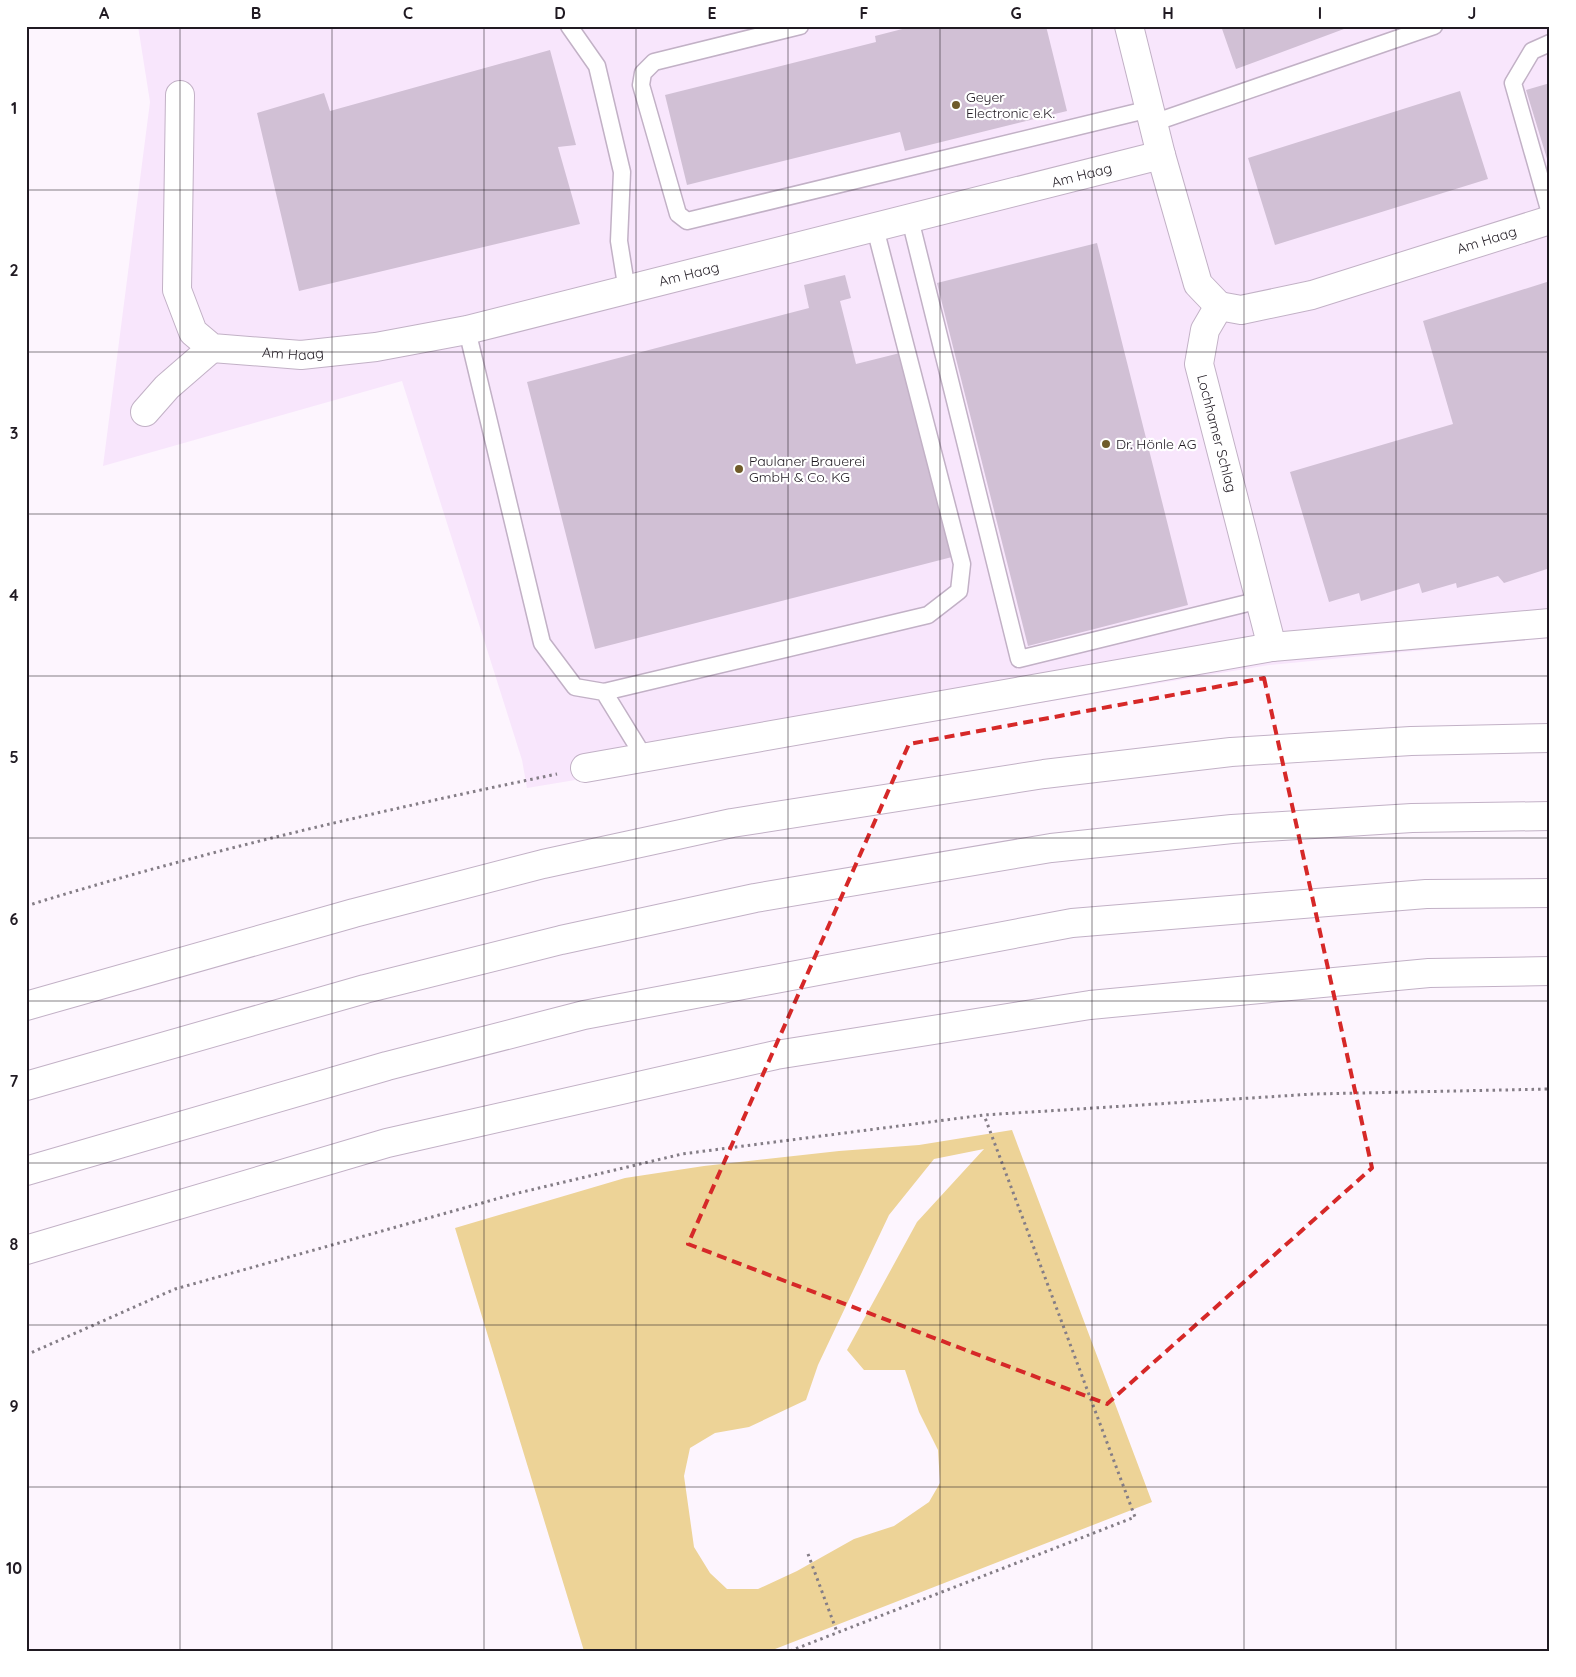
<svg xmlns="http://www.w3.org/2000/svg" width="1576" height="1677" font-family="Quicksand,sans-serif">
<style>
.built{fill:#f8e6fc}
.green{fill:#edd397;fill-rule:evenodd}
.building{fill:#d1c0d5}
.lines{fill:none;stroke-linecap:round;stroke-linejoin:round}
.lane-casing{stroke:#c2b1c6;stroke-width:19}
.street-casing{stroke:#c2b1c6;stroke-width:30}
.highway-casing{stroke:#c2b1c6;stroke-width:30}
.path{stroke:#847d86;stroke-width:3;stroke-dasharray:2.5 4;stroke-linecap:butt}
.lane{stroke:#fff;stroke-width:16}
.street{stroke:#fff;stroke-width:28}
.highway{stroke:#fff;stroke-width:28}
.marked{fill:none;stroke:#d62828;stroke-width:4;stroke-dasharray:10 6;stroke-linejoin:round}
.grid{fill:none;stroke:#201a22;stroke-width:1;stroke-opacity:0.55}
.poi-dot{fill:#6f5b2a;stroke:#fff;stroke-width:2}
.labels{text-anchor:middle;stroke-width:4.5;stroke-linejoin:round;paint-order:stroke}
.poi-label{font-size:14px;fill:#201a22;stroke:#fff;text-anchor:start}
.street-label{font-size:14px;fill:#201a22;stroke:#fff}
.neatline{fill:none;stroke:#201a22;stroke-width:2}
.grid-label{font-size:16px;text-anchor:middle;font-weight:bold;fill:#201a22}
</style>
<rect width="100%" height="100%" fill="#fdf5fe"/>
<!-- built -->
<path class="built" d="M 138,26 L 1550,26 L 1550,638 L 1269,665 L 527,788 L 522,760 L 402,381 L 103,466 L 150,102 Z"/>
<!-- green -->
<path class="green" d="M 1012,1130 L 1152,1502 L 770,1651 L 584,1651 L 455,1228 L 625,1178 L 704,1166 L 839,1151 L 919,1145 ZM 984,1149 L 917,1222 L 847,1350 L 864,1370 L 905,1370 L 919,1412 L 938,1450 L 940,1483 L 929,1502 L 894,1526 L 854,1539 L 797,1571 L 758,1589 L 727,1589 L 710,1573 L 694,1547 L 684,1476 L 690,1448 L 715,1433 L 749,1427 L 806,1400 L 818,1365 L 889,1215 L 934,1159 Z"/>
<!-- building -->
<path class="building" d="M 914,26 L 1046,26 L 1067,111 L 905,151 L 900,132 L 687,185 L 665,95 L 876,42 L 875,36 Z
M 1221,26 L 1352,26 L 1236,69 Z
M 550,50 L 576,145 L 558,147 L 580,224 L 299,291 L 257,113 L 324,93 L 330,111 Z
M 1550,83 L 1550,161 L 1548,162 L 1526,90 Z
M 1460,91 L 1488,179 L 1275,245 L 1248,158 Z
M 1097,243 L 1188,605 L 1028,646 L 937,283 Z
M 845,275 L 851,298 L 840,301 L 856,364 L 900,353 L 952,557 L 595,649 L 527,382 L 809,308 L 804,285 Z
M 1550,281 L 1550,568 L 1504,583 L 1498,576 L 1457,588 L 1456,583 L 1422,593 L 1419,583 L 1361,601 L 1359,593 L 1329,602 L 1290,472 L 1453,424 L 1423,321 Z"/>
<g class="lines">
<!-- lane casing -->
<g class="lane-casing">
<path id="lane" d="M 569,26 L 597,66 L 622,172 L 619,241 L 627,291
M 800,26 L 654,62 L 643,73 L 641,85 L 678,214 L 687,221 L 1150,109
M 1550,43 L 1532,51 L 1513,83 L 1550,213
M 1153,123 L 1434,26
M 910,219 L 1019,659 L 1260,600
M 467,330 L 542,643 L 575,687 L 604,692 L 928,615 L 959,591 L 962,564 L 875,228
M 604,692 L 644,757"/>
</g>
<!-- street casing -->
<g class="street-casing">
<g id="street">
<path d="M 1129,26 L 1161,155 L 1198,284 L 1219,306"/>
<path id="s1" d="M 180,95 L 177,290 L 193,332 L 212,348 L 301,355 L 376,347 L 467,330 L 1161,155"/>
<path id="s2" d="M 1219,306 L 1205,330 L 1199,364 L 1272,647"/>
<path id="s3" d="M 1219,306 L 1241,310 L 1312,295 L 1550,220"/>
<path d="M 145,412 L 167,387 L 212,348"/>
<path d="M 585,768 L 1272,647 L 1550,623"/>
</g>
</g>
<!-- highway casing -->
<g class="highway-casing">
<path id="highway" d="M 26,1006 L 354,913 L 543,864 L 732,823 L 1044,774 L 1231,752 L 1411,741 L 1550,738
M 26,1086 L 365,989 L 561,940 L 755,898 L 1051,848 L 1232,829 L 1412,818 L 1550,816
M 26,1171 L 387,1066 L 584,1015 L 1072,923 L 1426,894 L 1550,893
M 26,1250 L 387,1143 L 776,1055 L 1090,1005 L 1429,973 L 1550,971"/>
</g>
<!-- path -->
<path class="path" d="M 26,906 C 200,852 378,811 557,774
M 26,1355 L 175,1289 L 514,1194 L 682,1154 L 984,1115 L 1313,1094 L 1550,1089
M 808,1554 L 837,1632
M 790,1651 L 1135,1517 L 984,1115"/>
<!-- lane -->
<use href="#lane" class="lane"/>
<!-- street -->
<use href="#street" class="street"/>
<!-- highway -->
<use href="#highway" class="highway"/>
</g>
<!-- marked area -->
<path class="marked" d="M 1264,678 L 1372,1168 L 1107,1404 L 688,1244 L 909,744 Z"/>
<!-- grid -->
<path class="grid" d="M 180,26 L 180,1651M 332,26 L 332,1651M 484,26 L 484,1651M 636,26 L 636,1651M 788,26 L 788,1651M 940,26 L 940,1651M 1092,26 L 1092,1651M 1244,26 L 1244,1651M 1396,26 L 1396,1651M 26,190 L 1550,190M 26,352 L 1550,352M 26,514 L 1550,514M 26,676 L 1550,676M 26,838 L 1550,838M 26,1001 L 1550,1001M 26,1163 L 1550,1163M 26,1325 L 1550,1325M 26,1487 L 1550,1487"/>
<!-- markers -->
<g class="poi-dot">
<circle cx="956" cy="105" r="5"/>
<circle cx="1106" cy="444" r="5"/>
<circle cx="739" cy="469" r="5"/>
</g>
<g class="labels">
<!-- poi labels -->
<g class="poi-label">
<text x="966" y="102">Geyer<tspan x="966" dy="16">Electronic e.K.</tspan></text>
<text x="1116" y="449">Dr. Hönle AG</text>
<text x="749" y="466">Paulaner Brauerei<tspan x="749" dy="16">GmbH &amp; Co. KG</tspan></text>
</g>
<!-- street labels -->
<g class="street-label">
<text dy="5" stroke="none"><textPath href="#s1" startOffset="1156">Am Haag</textPath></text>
<text dy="5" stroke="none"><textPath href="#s3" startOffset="278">Am Haag</textPath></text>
<text dy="5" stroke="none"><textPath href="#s1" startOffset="751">Am Haag</textPath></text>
<text dy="5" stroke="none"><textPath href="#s1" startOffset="346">Am Haag</textPath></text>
<text dy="5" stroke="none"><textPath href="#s2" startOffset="134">Lochhamer Schlag</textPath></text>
</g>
</g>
<!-- border -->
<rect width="1576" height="1677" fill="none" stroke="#ffffff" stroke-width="55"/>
<rect x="28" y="28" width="1520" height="1622" class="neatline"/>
<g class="grid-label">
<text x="104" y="19">A</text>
<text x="256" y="19">B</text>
<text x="408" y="19">C</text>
<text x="560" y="19">D</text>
<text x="712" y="19">E</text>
<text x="864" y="19">F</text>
<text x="1016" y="19">G</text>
<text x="1168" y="19">H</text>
<text x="1320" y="19">I</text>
<text x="1472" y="19">J</text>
<text x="14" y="114">1</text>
<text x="14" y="276">2</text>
<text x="14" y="439">3</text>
<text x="14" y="601">4</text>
<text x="14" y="763">5</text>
<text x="14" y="925">6</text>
<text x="14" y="1087">7</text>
<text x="14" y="1250">8</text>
<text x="14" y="1412">9</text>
<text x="14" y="1574">10</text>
</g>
</svg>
